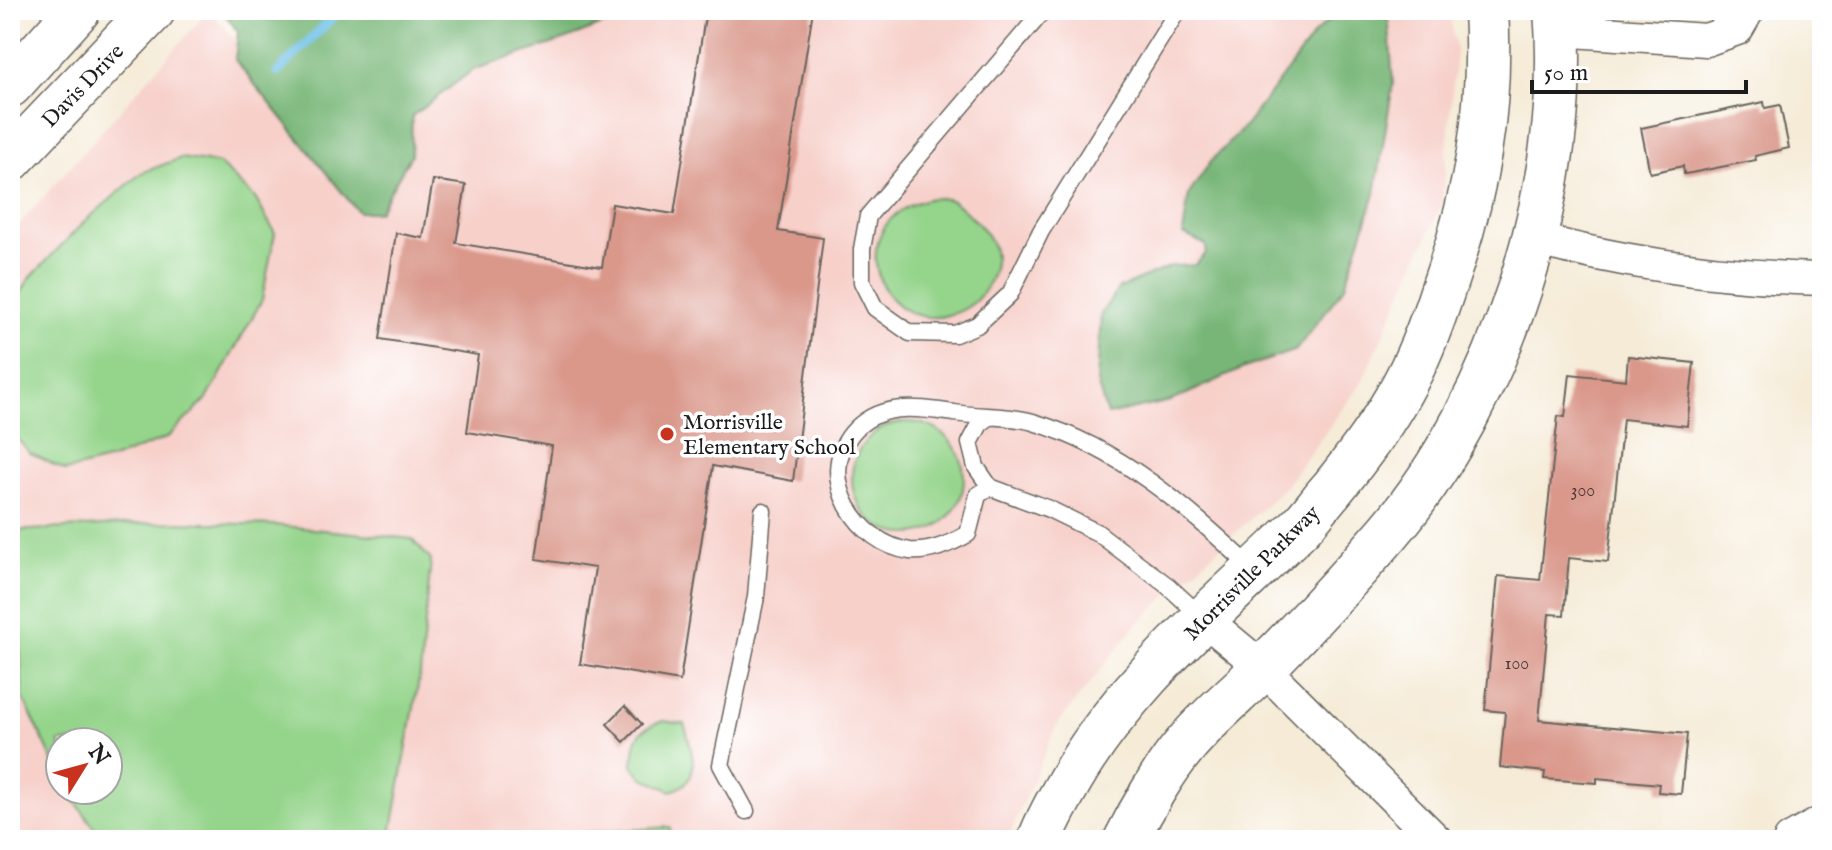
<svg xmlns="http://www.w3.org/2000/svg" width="1832" height="850" font-family="'IM FELL English',serif">
<style>
.built{fill:#f7d0ca;fill-rule:evenodd}
.green{fill:#94d48b;stroke:#587854;stroke-width:2}
.forest{fill:#77b677;stroke:#4a694a;stroke-width:2}
.lines{fill:none;stroke-linecap:round;stroke-linejoin:round}
.stream{stroke:#6cbfe8;stroke-width:9}
.building{fill:#da988b}
.lane-casing{stroke:#68645d;stroke-width:19}
.street-casing{stroke:#68645d;stroke-width:35}
.secondary-casing{stroke:#68645d;stroke-width:47}
.primary-casing{stroke:#68645d;stroke-width:47}
.lane{stroke:#fff;stroke-width:16}
.street{stroke:#fff;stroke-width:32}
.secondary{stroke:#fff;stroke-width:44}
.primary{stroke:#fff;stroke-width:44}
.poi-dot{fill:#c8321e;stroke:#fff;stroke-width:3}
.labels{text-anchor:middle;stroke-width:7;stroke-linejoin:round;paint-order:stroke}
.number-label{font-size:18px;fill:#4c3b38}
.street-label{font-size:22px;fill:#1c1c1c;stroke:#fff}
.poi-label{font-size:22px;fill:#1c1c1c;stroke:#fff;text-anchor:start}
</style>
<rect width="100%" height="100%" fill="#fff"/>
<filter id="ink" filterUnits="userSpaceOnUse"><feTurbulence type="fractalNoise" baseFrequency=".0125" numOctaves="2"/><feDisplacementMap in="SourceGraphic" scale="16" xChannelSelector="R" yChannelSelector="G"/><feConvolveMatrix kernelMatrix="1 2 1 2 8 2 1 2 1" color-interpolation-filters="sRGB"/></filter>
<filter id="wash" filterUnits="userSpaceOnUse"><feTurbulence type="fractalNoise" baseFrequency=".006" numOctaves="4" result="noise"/><feDisplacementMap in="SourceGraphic" scale="32" xChannelSelector="R" yChannelSelector="G"/><feGaussianBlur stdDeviation="1.8" result="paint"/><feColorMatrix in="noise" values="0 0 0 0 0 0 0 0 0 0 0 0 0 0 0 0 0 1.4 0 .05"/><feComposite in="paint" operator="in"/></filter>
<g filter="url(#wash)">
<rect width="100%" height="100%" fill="#f5ebd7"/>
<!-- built -->
<path class="built" d="M 209,10 L 293,106 L 394,10 L 1449,10 L 1456,51 L 1442,204 L 1362,382 L 1286,486 L 1137,624 L 1057,725 L 1007,840 L 11,840 L 10,235 ZM 60,742 L 108,742 L 108,790 L 60,790 Z"/>
<!-- green -->
<path class="green" d="M 181,158 L 219,164 L 255,198 L 275,233 L 262,300 L 207,399 L 167,438 L 115,458 L 66,471 L 30,453 L 10,431 L 10,311 L 29,279 L 84,222 L 141,173 Z
M 932,198 C 937,198 945,198 950,200 C 956,202 964,210 969,215 C 993,236 1005,259 985,289 C 977,302 966,310 952,314 C 878,338 835,219 932,198 Z
M852 478a56 56 0 1 1 112 0a56 56 0 1 1-112 0Z
M 174,522 L 274,525 L 412,539 L 431,560 L 420,674 L 390,840 L 104,840 L 68,792 L 67,790 L 108,790 L 108,742 L 60,742 L 60,775 L 23,698 L 13,531 Z
M 663,721 L 684,724 C 692,749 704,782 671,791 L 642,777 L 633,765 C 635,739 635,729 663,721 Z
M 670,827 L 671,840 L 483,840 Z"/>
<!-- forest -->
<path class="forest" d="M 222,10 L 639,10 L 567,39 L 473,70 L 412,116 L 411,155 L 378,212 L 358,212 L 235,60 L 238,32 Z
M 1340,10 L 1388,10 L 1393,84 L 1375,194 L 1345,286 L 1296,350 L 1244,368 L 1171,401 L 1107,415 L 1097,383 L 1101,313 L 1119,288 L 1171,266 L 1195,265 L 1206,254 L 1206,245 L 1183,234 L 1189,194 L 1211,161 L 1246,125 L 1316,32 Z"/>
<g class="lines">
<!-- stream -->
<path class="stream" d="M 278,72 L 340,10"/>
</g>
<g id="blocks">
<!-- building -->
<path class="building" d="M 706,10 L 813,10 L 778,231 L 823,238 L 793,481 L 713,466 L 680,681 L 580,664 L 595,568 L 536,559 L 552,446 L 467,432 L 478,355 L 380,339 L 396,233 L 423,238 L 433,180 L 466,185 L 456,243 L 602,267 L 612,204 L 674,214 Z
M 1764,102 L 1765,108 L 1780,105 L 1789,148 L 1755,156 L 1756,160 L 1691,173 L 1684,174 L 1683,166 L 1650,173 L 1641,128 Z
M 1628,356 L 1694,363 L 1687,426 L 1623,419 L 1608,562 L 1569,558 L 1564,615 L 1549,614 L 1539,720 L 1687,734 L 1681,794 L 1658,792 L 1659,784 L 1597,778 L 1597,783 L 1544,779 L 1545,772 L 1500,767 L 1505,712 L 1485,710 L 1498,576 L 1540,580 L 1558,416 L 1565,417 L 1570,374 L 1626,380 Z
M 625,706 L 642,724 L 624,742 L 607,724 Z"/>
</g>
</g>
<g filter="url(#ink)">
<use href="#blocks" fill-opacity="0" stroke="#68645d" stroke-width="2"/>
<g class="lines">
<!-- lane casing -->
<g class="lane-casing">
<path id="lane" d="M 1044,10 L 868,216 L 862,249 L 862,282 L 875,308 L 910,333 L 955,334 L 977,325 L 1010,294 L 1041,231 L 1178,10
M 988,418 L 980,424 L 970,443 L 976,467 L 990,487 L 1049,509 L 1098,533 L 1168,586 L 1203,618
M 990,487 L 978,495 L 968,534 C 952,543 929,553 910,551 C 858,544 815,478 852,433 C 879,401 918,408 954,413 C 978,417 1011,415 1033,422 C 1121,448 1187,508 1253,569
M 746,811 L 721,765 L 756,597 L 763,511"/>
</g>
<!-- street casing -->
<g class="street-casing">
<path id="street" d="M 1558,30 L 1706,40 L 1737,29 L 1748,10
M 1535,239 C 1628,264 1726,277 1822,279
M 1204,619 L 1263,668 L 1436,840
M 1790,840 L 1822,822"/>
</g>
<!-- secondary casing -->
<g class="secondary-casing">
<path id="secondary" d="M 1040,840 C 1046,823 1055,807 1064,791 C 1121,686 1212,613 1297,530 C 1310,518 1320,502 1332,489 C 1358,457 1382,425 1401,390 C 1419,358 1432,323 1443,289 C 1476,195 1492,110 1486,10
M 1126,840 C 1141,810 1165,768 1187,743 C 1209,717 1236,695 1260,671 C 1304,627 1347,580 1388,533 C 1501,401 1571,184 1556,10"/>
</g>
<!-- primary casing -->
<g class="primary-casing">
<path id="primary" d="M 10,85 L 78,10
M 10,160 L 153,10"/>
</g>
<!-- lane -->
<use href="#lane" class="lane"/>
<!-- street -->
<use href="#street" class="street"/>
<!-- secondary -->
<use href="#secondary" class="secondary"/>
<!-- primary -->
<use href="#primary" class="primary"/>
</g>
</g>
<!-- markers -->
<circle class="poi-dot" cx="667" cy="434" r="8"/>
<g class="labels">
<!-- number labels -->
<g class="number-label">
<text x="1583" y="496">300</text>
<text x="1517" y="669">100</text>
</g>
<!-- street labels -->
<g class="street-label">
<text transform="translate(82 85) rotate(-46)" y="8">Davis Drive</text>
<text transform="translate(1251 572) rotate(-45)" y="8">Morrisville Parkway</text>
</g>
<!-- poi labels -->
<g class="poi-label">
<text x="683" y="429">Morrisville<tspan x="683" dy="25">Elementary School</tspan></text>
</g>
</g>
<!-- margin -->
<rect width="1832" height="850" fill="none" stroke="#fff" stroke-width="40"/>
<!-- north arrow -->
<g transform="translate(84 766) rotate(53)"><circle r="38" fill="#ffffff" stroke="#a4a4a4" stroke-width="2"/>
<path d="M0-6L14 30L0 20L-14 30Z" fill="#c8321e"/>
<text y="-12" font-size="22" font-weight="bold" text-anchor="middle" fill="#1c1c1c">N</text>
</g>
<!-- scale -->
<path d="M1532 80v12h214v-12" fill="none" stroke="#1c1c1c" stroke-width="4"/>
<text x="1544" y="80" font-size="24" fill="#1c1c1c" stroke="#ffffff" stroke-width="6" paint-order="stroke">50 m</text>
</svg>
